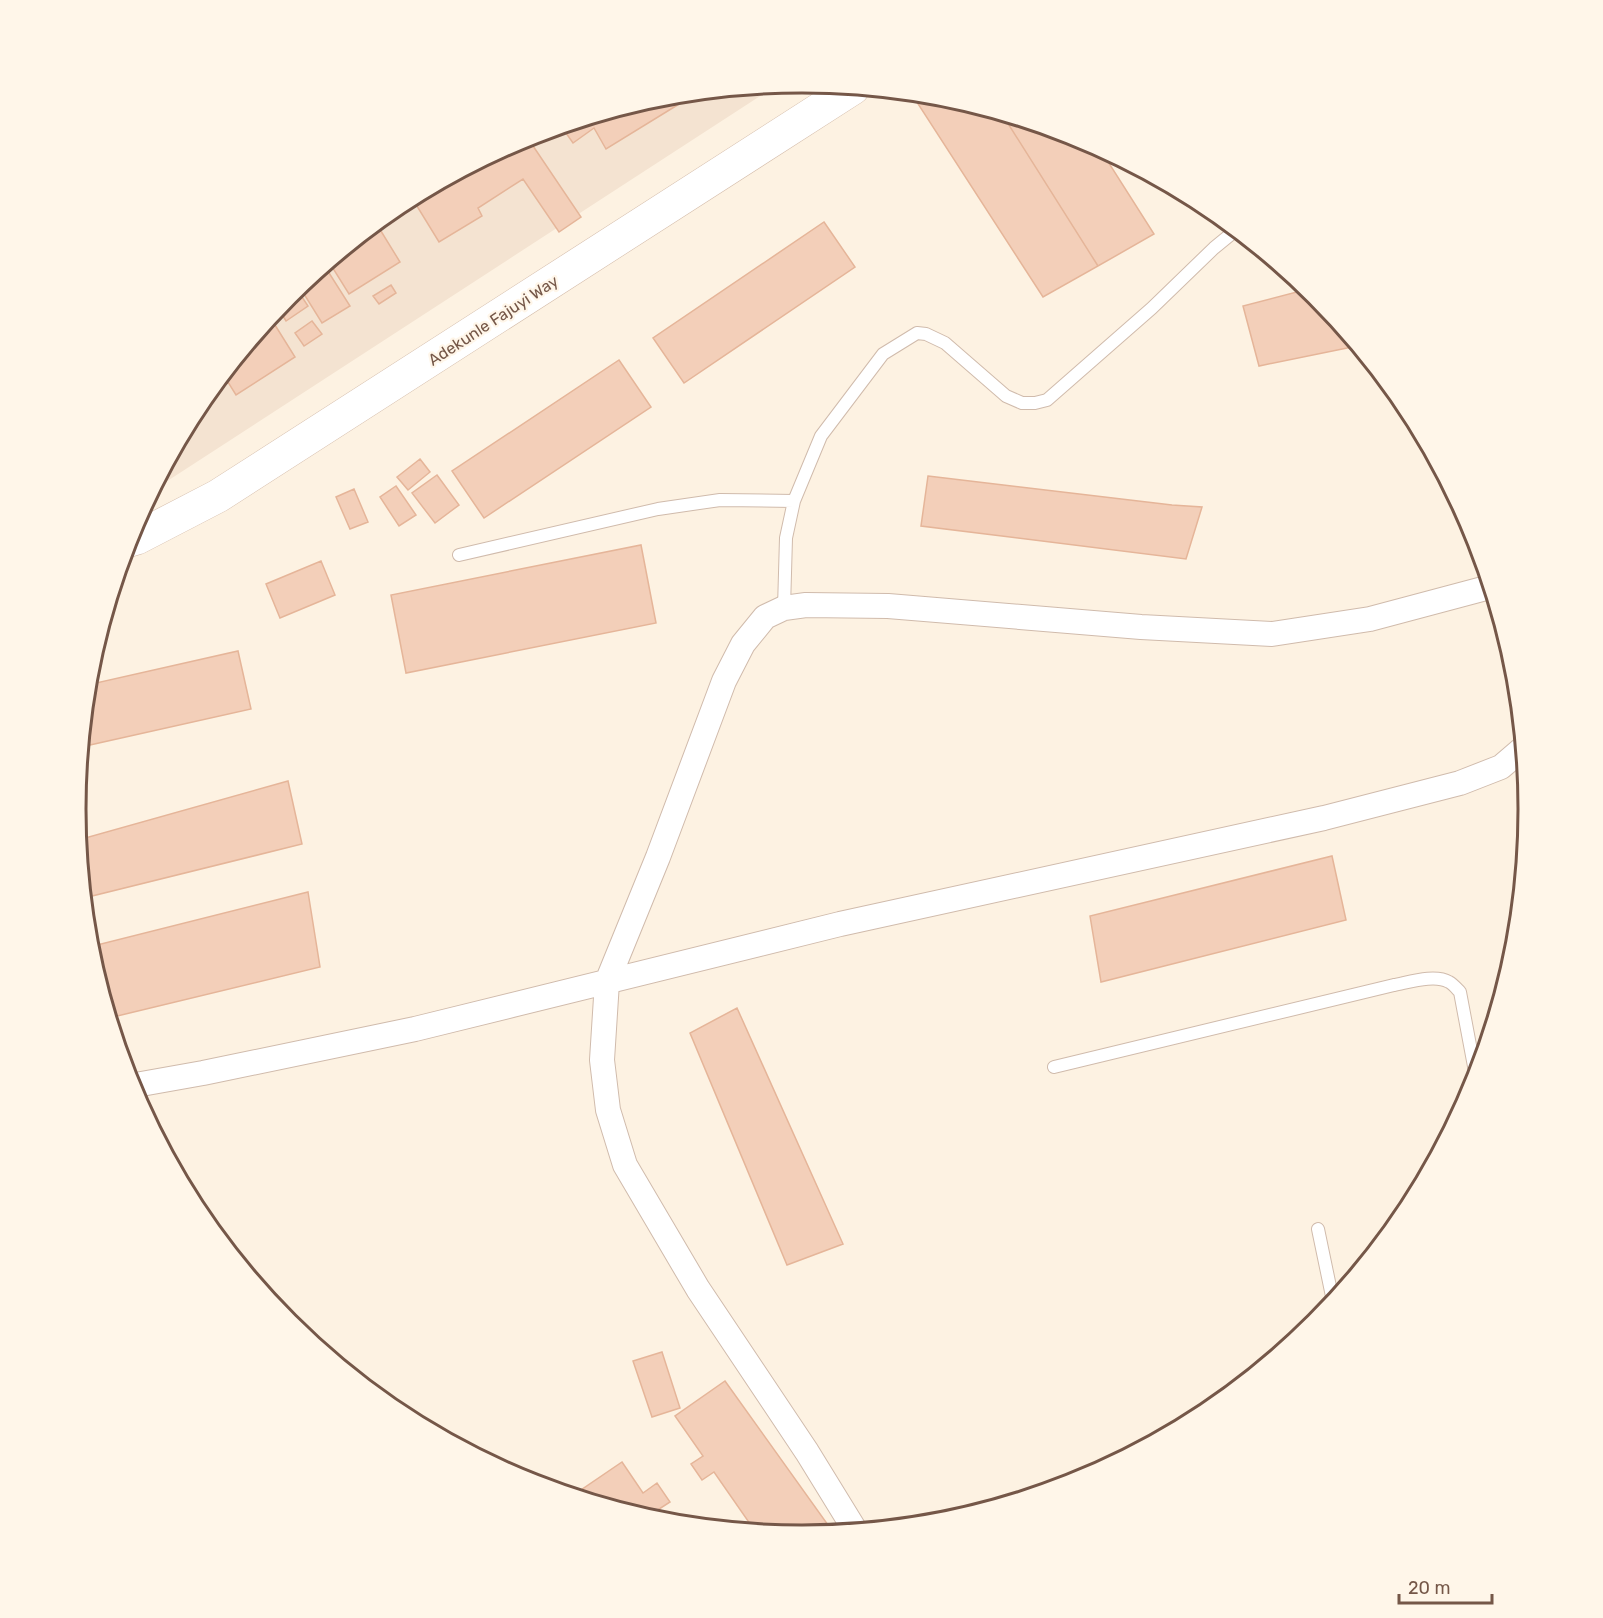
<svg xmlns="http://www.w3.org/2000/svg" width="1603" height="1618" font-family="Rubik,sans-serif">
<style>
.residential{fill:#f4e3d1}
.building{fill:#f3cfb9;stroke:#e5b599;stroke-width:1.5}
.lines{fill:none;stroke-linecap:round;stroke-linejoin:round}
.lane-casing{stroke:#d0bbac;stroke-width:14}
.street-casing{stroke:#d0bbac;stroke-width:26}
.secondary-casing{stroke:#d3bba9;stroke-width:34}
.lane{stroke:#fff;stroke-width:12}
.street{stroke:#fff;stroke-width:24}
.secondary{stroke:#fff;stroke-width:33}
.labels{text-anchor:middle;stroke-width:4.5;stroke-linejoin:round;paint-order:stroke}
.street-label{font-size:16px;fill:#755748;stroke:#fff6e9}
.rim{fill:none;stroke:#755748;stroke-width:3}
</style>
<rect width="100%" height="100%" fill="#fdf2e2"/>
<!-- residential -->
<path class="residential" d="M 777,85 L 155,489 L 152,491 L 198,405 L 288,295 L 398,205 L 524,138 L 660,96 Z"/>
<!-- building -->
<path class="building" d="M 697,93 L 606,149 L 594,128 L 573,143 L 561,126 L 660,96 Z
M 911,93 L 944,97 L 1002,114 L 1098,266 L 1043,297 Z
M 1002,114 L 1080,138 L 1100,149 L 1154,234 L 1098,266 Z
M 527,137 L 581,217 L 559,232 L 523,179 L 478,208 L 482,216 L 439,242 L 412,198 Z
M 824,222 L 855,267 L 684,383 L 653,338 Z
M 376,223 L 400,262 L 349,294 L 329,262 Z
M 324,265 L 350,306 L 322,323 L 299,286 Z
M 391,285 L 396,293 L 379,304 L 373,296 Z
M 296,288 L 308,306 L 286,321 L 278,308 Z
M 1308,289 L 1315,296 L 1357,346 L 1259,366 L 1243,306 Z
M 270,317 L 295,357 L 236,395 L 228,382 L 202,400 Z
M 312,321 L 322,334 L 304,346 L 295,333 Z
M 619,360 L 651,407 L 484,518 L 452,471 Z
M 420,459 L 430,472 L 408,490 L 397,477 Z
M 437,475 L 459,505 L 435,523 L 412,493 Z
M 928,476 L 1172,505 L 1202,507 L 1186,559 L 921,526 Z
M 396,486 L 416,515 L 399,526 L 380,497 Z
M 354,489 L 368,522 L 350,529 L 336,497 Z
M 641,545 L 656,623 L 406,673 L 391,595 Z
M 321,561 L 335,595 L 280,618 L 266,584 Z
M 238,651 L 251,709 L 81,747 L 87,685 Z
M 288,781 L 302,844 L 84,898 L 78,840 Z
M 1332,856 L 1346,920 L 1101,982 L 1090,916 Z
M 308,892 L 320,967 L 109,1018 L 89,947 Z
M 737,1008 L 843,1244 L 787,1265 L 690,1033 Z
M 662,1352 L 680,1408 L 652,1417 L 633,1361 Z
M 725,1381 L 833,1532 L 801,1535 L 755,1531 L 714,1472 L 702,1480 L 691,1464 L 703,1456 L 675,1416 Z
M 622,1462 L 643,1493 L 657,1483 L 670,1502 L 656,1511 L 663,1522 L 582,1498 L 578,1492 Z"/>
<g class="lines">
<!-- lane casing -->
<g class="lane-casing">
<path id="lane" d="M 459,555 L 658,509 L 720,500 L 794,501
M 784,608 L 786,538 L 794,501 L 821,436 L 883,354 L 917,333 L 926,334 L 945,343 L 1006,396 L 1022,403 L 1035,403 L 1047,400 L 1152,308 L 1214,248 L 1236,230
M 1054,1067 L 1394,985 C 1410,982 1435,974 1449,982 C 1453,984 1457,989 1460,992 L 1476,1077
M 1318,1229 L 1333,1301"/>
</g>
<!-- street casing -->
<g class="street-casing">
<path id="street" d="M 130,1086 L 203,1073 L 415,1029 L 840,924 L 1324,818 L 1460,783 L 1501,767 L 1522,749
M 855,1530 L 807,1452 L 698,1289 L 625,1165 L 608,1110 L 602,1060 L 607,982 L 658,857 L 724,681 L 743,644 L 765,617 L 784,608 L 806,605 L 888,606 L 1141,627 L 1272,634 L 1370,619 L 1490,587"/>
</g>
<!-- secondary casing -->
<g class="secondary-casing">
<path id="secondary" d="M 127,541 L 137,538 L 218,496 L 853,88"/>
</g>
<!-- lane -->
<use href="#lane" class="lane"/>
<!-- street -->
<use href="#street" class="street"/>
<!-- secondary -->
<use href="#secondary" class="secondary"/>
</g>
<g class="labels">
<!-- street labels -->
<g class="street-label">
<text transform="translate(493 320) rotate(-33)" y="6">Adekunle Fajuyi Way</text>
</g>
</g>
<!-- crop -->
<path d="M0 0H1603V1618H0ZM86 809a716 716 0 1 1 1432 0a716 716 0 1 1-1432 0Z" fill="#fff6e9" fill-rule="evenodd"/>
<path class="rim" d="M86 809a716 716 0 1 1 1432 0a716 716 0 1 1-1432 0Z"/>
<!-- scale -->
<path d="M1399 1594v9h93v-9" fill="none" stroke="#755748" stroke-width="3"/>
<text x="1408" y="1594" font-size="18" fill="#755748" stroke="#fff6e9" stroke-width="4.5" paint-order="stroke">20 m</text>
</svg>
